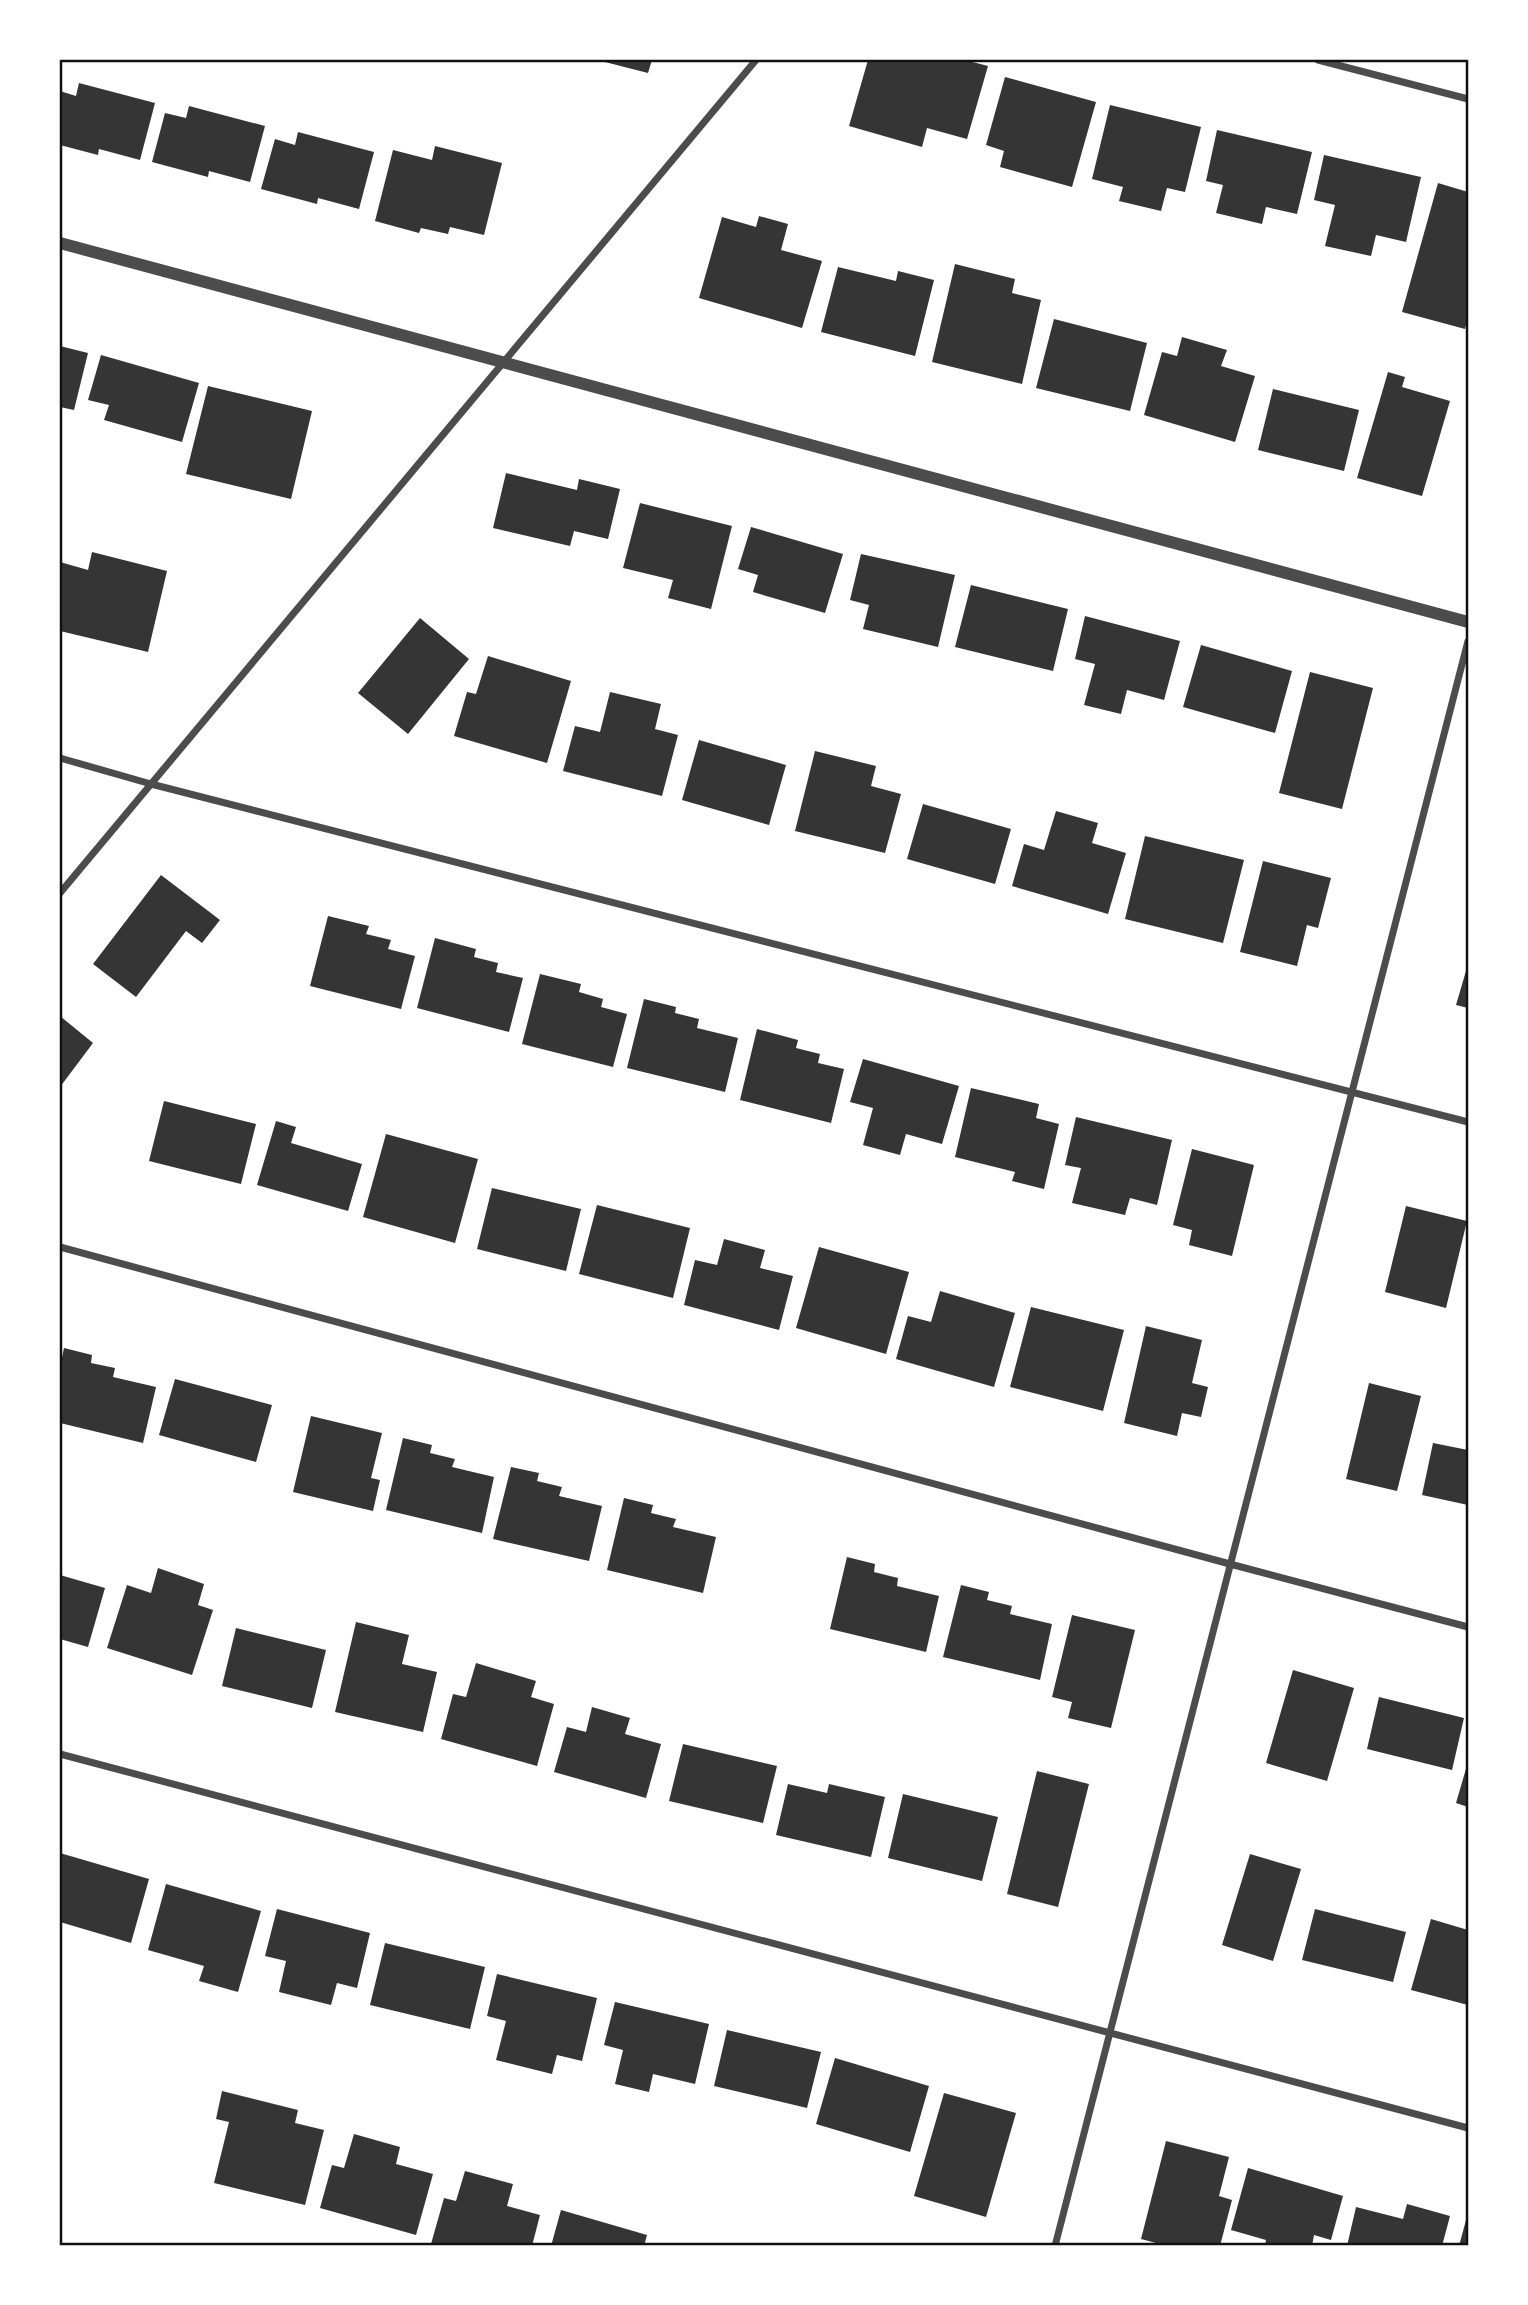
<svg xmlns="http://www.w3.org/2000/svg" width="1528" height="2305" font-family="Commissioner,sans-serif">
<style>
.building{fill:#353535}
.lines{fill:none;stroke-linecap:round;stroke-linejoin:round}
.minor{stroke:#4c4c4c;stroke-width:7}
.tertiary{stroke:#4c4c4c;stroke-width:12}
.neatline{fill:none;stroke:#111;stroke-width:2.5}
</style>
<rect width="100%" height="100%" fill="#fff"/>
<!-- building -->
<path class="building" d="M 597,60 L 652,60 L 648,73 Z
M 868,60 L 911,60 L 920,62 L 921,60 L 965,60 L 988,66 L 967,139 L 927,128 L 922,147 L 849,126 Z
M 1005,77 L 1096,102 L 1072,187 L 1000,167 L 1004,151 L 986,145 Z
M 79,83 L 155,103 L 140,160 L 99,149 L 98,155 L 60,145 L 60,91 L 76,96 Z
M 1110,105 L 1201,127 L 1185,192 L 1167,188 L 1161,211 L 1119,201 L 1123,187 L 1092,179 Z
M 189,106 L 265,126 L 250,182 L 209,171 L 208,177 L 152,162 L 165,113 L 186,118 Z
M 1217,130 L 1312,152 L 1297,214 L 1266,207 L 1262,224 L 1216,213 L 1223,185 L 1206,181 Z
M 298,132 L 374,152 L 359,209 L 318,198 L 317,204 L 261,189 L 275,139 L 295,145 Z
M 435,146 L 502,163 L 484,235 L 450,227 L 448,234 L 421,228 L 419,233 L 375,221 L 393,150 L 432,160 Z
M 1324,155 L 1421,177 L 1406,242 L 1376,235 L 1371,256 L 1325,246 L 1335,205 L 1314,200 Z
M 1438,183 L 1468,192 L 1468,317 L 1465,329 L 1402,312 Z
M 759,216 L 788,224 L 781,250 L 822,261 L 802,328 L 699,298 L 722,217 L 756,227 Z
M 955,264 L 1015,279 L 1012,293 L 1041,300 L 1022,384 L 932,362 Z
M 838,267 L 896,281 L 898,271 L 934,280 L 915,356 L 821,332 Z
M 1054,319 L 1147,343 L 1130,411 L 1036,388 Z
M 1182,337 L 1227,350 L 1221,366 L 1255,376 L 1235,442 L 1144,415 L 1162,352 L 1177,356 Z
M 60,346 L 88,353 L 74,410 L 60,407 Z
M 101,355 L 199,383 L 182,442 L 104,420 L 109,405 L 88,400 Z
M 1388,372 L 1405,377 L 1402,387 L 1450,401 L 1422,496 L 1357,478 Z
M 208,386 L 312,411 L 291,499 L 186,474 Z
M 1273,389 L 1359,410 L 1344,471 L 1258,450 Z
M 506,473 L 577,490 L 579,479 L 620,489 L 608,539 L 574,531 L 570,546 L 493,528 Z
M 640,503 L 732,526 L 711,609 L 668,598 L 673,580 L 623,568 Z
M 751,527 L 843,554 L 825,613 L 753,592 L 758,575 L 738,569 Z
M 92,552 L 167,571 L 148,652 L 60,631 L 60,562 L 88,570 Z
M 861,554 L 955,575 L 938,647 L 863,629 L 869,605 L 850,600 Z
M 971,585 L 1068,609 L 1053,671 L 955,647 Z
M 1085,616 L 1180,641 L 1164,700 L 1127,690 L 1121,714 L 1084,705 L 1095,664 L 1075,659 Z
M 420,618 L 469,659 L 408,734 L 358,693 Z
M 1201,645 L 1292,671 L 1275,733 L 1183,707 Z
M 488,656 L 571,681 L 547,763 L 454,736 L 467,692 L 476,694 Z
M 1310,672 L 1373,688 L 1342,809 L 1279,793 Z
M 610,692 L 661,704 L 655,729 L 678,735 L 662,796 L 563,771 L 575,726 L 600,732 Z
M 699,740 L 786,765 L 769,825 L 682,800 Z
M 815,751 L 876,766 L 871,786 L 901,794 L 885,853 L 795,831 Z
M 923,804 L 1011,829 L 995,884 L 907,859 Z
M 1056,811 L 1098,823 L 1092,843 L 1126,853 L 1108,914 L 1012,886 L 1024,844 L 1044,850 Z
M 1145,836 L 1244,860 L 1223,943 L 1125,919 Z
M 1263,861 L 1331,878 L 1318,928 L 1307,925 L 1297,966 L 1240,952 Z
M 161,875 L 220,920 L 202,943 L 186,931 L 136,997 L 93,964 Z
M 328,916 L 369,926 L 366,934 L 391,940 L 388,949 L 415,956 L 401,1009 L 310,986 Z
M 435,938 L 476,949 L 474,957 L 498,963 L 496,972 L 523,978 L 509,1032 L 417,1008 Z
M 1468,964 L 1468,1008 L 1456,1005 Z
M 540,974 L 581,984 L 579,992 L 603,999 L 601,1007 L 627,1014 L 613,1067 L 522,1044 Z
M 644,999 L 676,1007 L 675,1013 L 699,1019 L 697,1028 L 738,1038 L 725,1092 L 627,1068 Z
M 60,1016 L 93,1043 L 60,1087 Z
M 757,1029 L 798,1040 L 796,1048 L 820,1054 L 818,1063 L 844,1069 L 831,1123 L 740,1100 Z
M 863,1059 L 959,1086 L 942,1144 L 906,1134 L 900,1155 L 863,1145 L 873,1108 L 850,1102 Z
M 971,1088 L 1039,1104 L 1036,1118 L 1059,1124 L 1044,1189 L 1012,1181 L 1015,1172 L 955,1157 Z
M 164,1101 L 256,1124 L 241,1184 L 149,1161 Z
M 1076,1117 L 1172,1140 L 1157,1205 L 1130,1198 L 1125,1215 L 1072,1203 L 1081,1168 L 1065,1165 Z
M 276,1121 L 296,1127 L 291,1143 L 362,1164 L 348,1211 L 257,1185 Z
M 386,1134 L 478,1159 L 455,1243 L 363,1217 Z
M 1192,1149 L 1254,1165 L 1232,1256 L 1189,1245 L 1192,1230 L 1173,1225 Z
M 492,1188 L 581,1209 L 566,1271 L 477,1249 Z
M 597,1205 L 690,1228 L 673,1298 L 579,1274 Z
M 1406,1206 L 1467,1221 L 1446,1308 L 1385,1292 Z
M 724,1239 L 765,1250 L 760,1268 L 793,1276 L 779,1330 L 684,1305 L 695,1260 L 717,1265 Z
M 819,1247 L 909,1272 L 886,1354 L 796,1328 Z
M 940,1291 L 1015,1313 L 994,1387 L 896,1359 L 908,1316 L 931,1322 Z
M 1031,1307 L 1124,1330 L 1103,1411 L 1010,1387 Z
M 1146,1326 L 1202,1340 L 1192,1383 L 1208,1387 L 1201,1417 L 1182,1413 L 1177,1436 L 1124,1423 Z
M 64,1348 L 92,1355 L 91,1363 L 115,1368 L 113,1377 L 156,1387 L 143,1443 L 60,1423 L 60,1367 Z
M 175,1379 L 272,1405 L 256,1462 L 159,1435 Z
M 1369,1383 L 1421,1396 L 1397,1491 L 1346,1479 Z
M 311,1416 L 382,1433 L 371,1478 L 380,1480 L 373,1511 L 293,1492 Z
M 403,1438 L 432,1445 L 430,1453 L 455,1459 L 452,1467 L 494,1477 L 482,1533 L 386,1510 Z
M 1433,1443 L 1468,1450 L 1468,1505 L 1422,1495 Z
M 511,1467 L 539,1473 L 537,1481 L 562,1487 L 559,1496 L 602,1506 L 589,1561 L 493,1539 Z
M 624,1498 L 653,1505 L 651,1513 L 676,1519 L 673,1527 L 716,1537 L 703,1593 L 607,1570 Z
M 847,1557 L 875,1564 L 874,1572 L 898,1578 L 897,1586 L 939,1596 L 926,1652 L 830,1629 Z
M 158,1568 L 204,1584 L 198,1605 L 213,1610 L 192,1675 L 107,1648 L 127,1585 L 151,1593 Z
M 60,1575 L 105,1588 L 88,1647 L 60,1639 Z
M 961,1585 L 989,1592 L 987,1600 L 1012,1606 L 1010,1614 L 1052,1624 L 1040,1680 L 943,1657 Z
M 1072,1615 L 1135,1630 L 1111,1728 L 1068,1718 L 1072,1702 L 1052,1697 Z
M 356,1622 L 409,1635 L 402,1664 L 437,1672 L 423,1732 L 335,1712 Z
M 236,1628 L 326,1650 L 312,1708 L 222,1686 Z
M 476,1663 L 536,1681 L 531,1697 L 554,1704 L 537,1766 L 441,1739 L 453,1694 L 466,1697 Z
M 1293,1670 L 1354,1688 L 1327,1781 L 1266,1763 Z
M 1379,1697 L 1464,1718 L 1452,1770 L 1367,1749 Z
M 592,1707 L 630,1718 L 625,1734 L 661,1744 L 646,1798 L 554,1772 L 567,1727 L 586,1732 Z
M 683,1744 L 777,1766 L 763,1823 L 669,1801 Z
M 1468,1762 L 1468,1807 L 1456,1803 Z
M 1037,1771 L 1089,1784 L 1058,1907 L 1007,1894 Z
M 788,1784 L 827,1793 L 829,1784 L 885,1797 L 871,1857 L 776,1835 Z
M 903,1794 L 998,1817 L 982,1881 L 888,1858 Z
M 60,1853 L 149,1879 L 131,1943 L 60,1922 Z
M 1250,1854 L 1301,1869 L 1273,1961 L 1222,1945 Z
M 166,1884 L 261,1911 L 238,1992 L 199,1981 L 204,1966 L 148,1950 Z
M 277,1909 L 370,1933 L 357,1988 L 337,1983 L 331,2005 L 279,1992 L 286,1961 L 265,1956 Z
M 1315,1909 L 1406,1932 L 1393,1982 L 1302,1960 Z
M 1431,1919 L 1468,1930 L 1468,2005 L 1411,1990 Z
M 385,1943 L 485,1967 L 470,2029 L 370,2005 Z
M 497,1974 L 597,1998 L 582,2061 L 557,2055 L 552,2074 L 496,2060 L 506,2021 L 487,2016 Z
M 615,2002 L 709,2024 L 695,2084 L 653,2074 L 649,2092 L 615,2084 L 623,2050 L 604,2045 Z
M 727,2030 L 821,2052 L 807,2108 L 714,2086 Z
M 835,2058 L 929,2086 L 910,2152 L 816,2124 Z
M 222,2091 L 298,2110 L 295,2123 L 324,2130 L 305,2205 L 214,2183 L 229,2122 L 216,2119 Z
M 944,2093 L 1016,2113 L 986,2217 L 914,2196 Z
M 354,2134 L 400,2147 L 396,2164 L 433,2174 L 416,2235 L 320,2208 L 332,2165 L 344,2168 Z
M 1166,2141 L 1229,2157 L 1219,2196 L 1232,2200 L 1220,2246 L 1167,2246 L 1141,2239 Z
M 1248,2168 L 1343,2196 L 1331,2240 L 1314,2235 L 1312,2246 L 1265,2246 L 1266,2240 L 1231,2230 Z
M 465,2171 L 513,2184 L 507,2206 L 540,2215 L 532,2246 L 431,2244 L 444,2198 L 456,2201 Z
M 1407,2204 L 1450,2216 L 1442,2246 L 1347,2246 L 1356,2207 L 1403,2219 Z
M 561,2210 L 647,2235 L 644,2246 L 551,2246 Z
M 1466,2220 L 1468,2221 L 1468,2246 L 1459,2246 Z"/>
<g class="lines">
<!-- minor -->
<path class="minor" d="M 1318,60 L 1468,99
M 60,758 L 151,784 L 1468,1122
M 60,893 L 756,60
M 60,1247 L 1230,1564 L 1468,1627
M 60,1754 L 1468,2128
M 1055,2246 L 1468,641"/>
<!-- tertiary -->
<path class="tertiary" d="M 60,243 L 1468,622"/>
</g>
<!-- border -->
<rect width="1528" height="2305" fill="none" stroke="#ffffff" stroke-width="122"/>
<rect x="61" y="61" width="1406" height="2183" class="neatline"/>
</svg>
